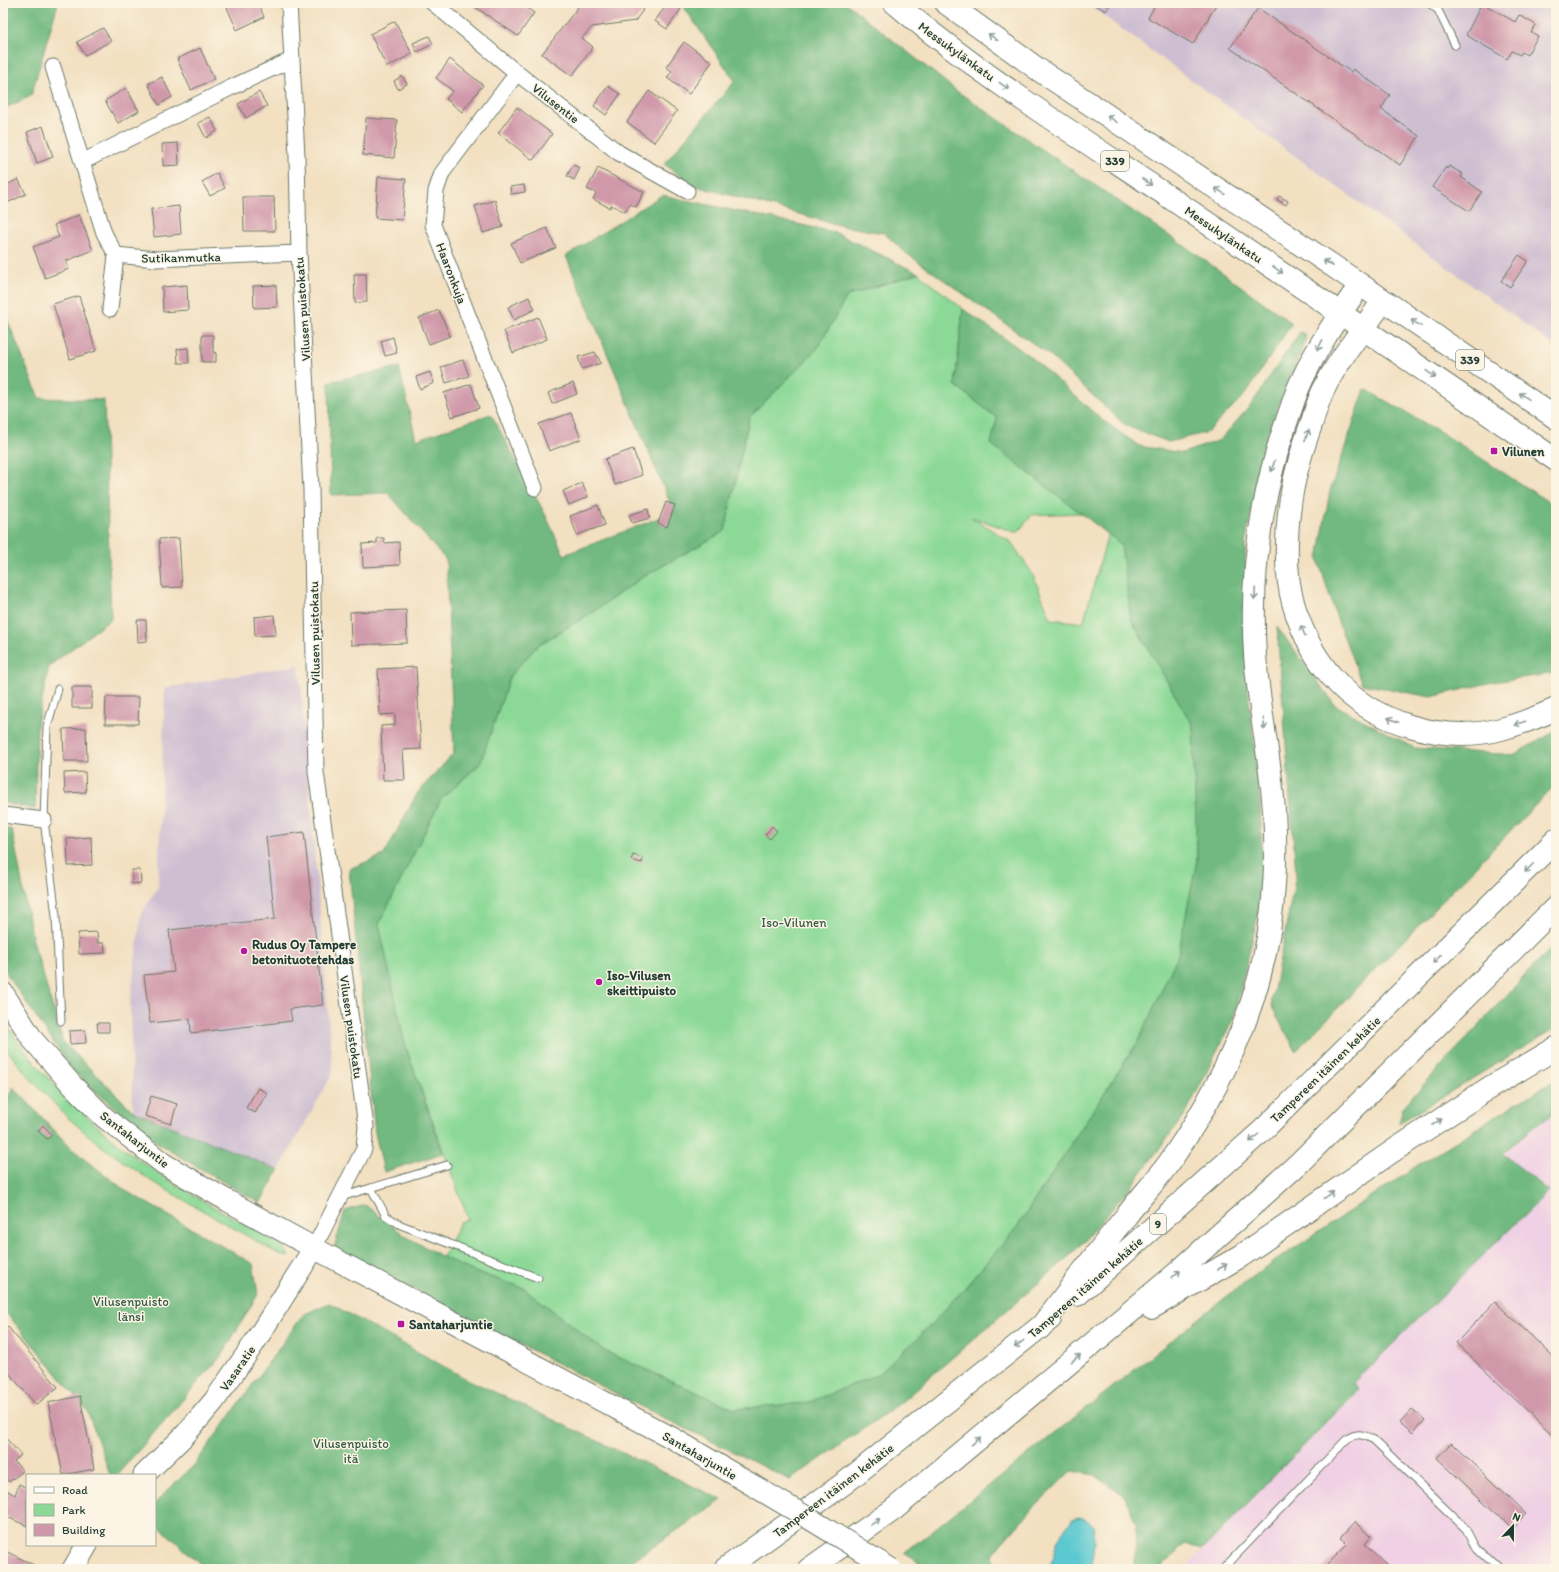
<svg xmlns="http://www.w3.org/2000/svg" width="1559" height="1572" font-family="Itim,sans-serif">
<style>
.built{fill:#f0d0e4}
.industrial{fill:#cebed1}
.green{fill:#8cd997;stroke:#568b66}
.forest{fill:#71b980;stroke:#487b5a}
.water{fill:#5bc9d0;stroke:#3d8382}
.building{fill:#d099aa}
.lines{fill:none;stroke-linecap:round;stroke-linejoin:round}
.lane-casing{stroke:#697665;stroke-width:9}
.street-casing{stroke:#697665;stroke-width:17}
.secondary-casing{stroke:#697665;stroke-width:23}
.primary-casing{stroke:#697665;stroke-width:24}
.highway-casing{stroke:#697665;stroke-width:24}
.lane{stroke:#fff;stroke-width:7}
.street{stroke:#fff;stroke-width:15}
.secondary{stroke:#fff;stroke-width:21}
.primary{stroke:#fff;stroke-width:22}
.highway{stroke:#fff;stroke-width:22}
.secondary-bridge-casing{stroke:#697665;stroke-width:23;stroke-linecap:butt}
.secondary-bridge{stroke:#fff;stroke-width:21}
.oneway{stroke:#8f9e9a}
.poi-dot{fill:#b5179e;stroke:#fcf5e5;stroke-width:1.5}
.labels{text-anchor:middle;stroke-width:3;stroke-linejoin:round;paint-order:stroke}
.shield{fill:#fcf5e5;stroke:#617469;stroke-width:1}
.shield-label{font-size:12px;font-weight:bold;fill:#1f3d34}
.street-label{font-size:13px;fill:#1f3d34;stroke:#fcf5e5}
.poi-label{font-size:13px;font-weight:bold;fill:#1f3d34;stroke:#fcf5e5;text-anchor:start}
.park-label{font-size:13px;fill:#355c48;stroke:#fcf5e5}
</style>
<rect width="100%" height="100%" fill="#fcf5e5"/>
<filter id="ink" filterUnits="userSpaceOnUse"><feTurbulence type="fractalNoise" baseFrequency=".025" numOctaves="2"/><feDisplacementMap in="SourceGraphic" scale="8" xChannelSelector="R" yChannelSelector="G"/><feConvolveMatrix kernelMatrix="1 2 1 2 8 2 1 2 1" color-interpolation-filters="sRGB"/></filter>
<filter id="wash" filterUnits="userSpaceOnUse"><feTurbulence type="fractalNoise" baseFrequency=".012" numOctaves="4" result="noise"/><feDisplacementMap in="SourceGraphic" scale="16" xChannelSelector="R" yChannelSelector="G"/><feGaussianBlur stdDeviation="0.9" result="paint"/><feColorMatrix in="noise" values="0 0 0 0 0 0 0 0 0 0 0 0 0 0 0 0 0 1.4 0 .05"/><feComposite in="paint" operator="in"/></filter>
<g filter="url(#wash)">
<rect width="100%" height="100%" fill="#f2e0c1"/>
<!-- built -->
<path class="built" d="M 1556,1110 L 1556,1569 L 1184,1569 L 1358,1390 L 1353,1383 L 1548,1192 L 1501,1153 Z"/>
<!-- industrial -->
<path class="industrial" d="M 1086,3 L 1556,3 L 1556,347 Z
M 299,665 L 333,1073 L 279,1170 L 133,1111 L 130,1004 L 141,914 L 158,887 L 165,688 Z"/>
<!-- green -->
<path class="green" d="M 918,273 L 963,309 L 955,385 L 997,418 L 991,444 L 1081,513 L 1032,515 L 1017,533 L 971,517 L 1011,542 L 1032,573 L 1051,619 L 1083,623 L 1108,534 L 1121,544 L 1131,619 L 1193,726 L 1197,860 L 1178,955 L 1139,1040 L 1017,1227 L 956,1298 L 919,1337 L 877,1375 L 807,1403 L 734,1409 L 604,1351 L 524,1288 L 472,1271 L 443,1257 L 460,1222 L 468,1219 L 405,1045 L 379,924 L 441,799 L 480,764 L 510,676 L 538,645 L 593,612 L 641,578 L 725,531 L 749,418 L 817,349 L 847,296 Z
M 3,1018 C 39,1078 104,1137 162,1176 C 199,1200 239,1221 278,1242 L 285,1248 L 289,1257 L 282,1256 L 151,1181 L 100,1145 L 67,1117 L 30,1078 L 3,1045 Z"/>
<!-- forest -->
<path class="forest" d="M 3,3 L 58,3 L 31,96 L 3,109 Z
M 681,3 L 846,3 L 958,92 L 1199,256 L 1292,323 L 1247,392 L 1208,432 L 1169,442 L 1126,426 L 1048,354 L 906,253 L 884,233 L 847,227 L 692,185 L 664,164 L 735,81 Z
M 662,195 L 834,232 L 918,273 L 847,296 L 817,349 L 749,418 L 725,531 L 641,578 L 593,612 L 538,645 L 510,676 L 480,764 L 441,799 L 379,924 L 405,1045 L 443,1153 L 384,1172 L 375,1133 L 349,869 L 384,855 L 418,792 L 454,753 L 446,560 L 388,493 L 331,495 L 329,382 L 399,367 L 416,440 L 491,414 L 545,514 L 564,555 L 674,512 L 566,256 Z
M 3,309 L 39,398 L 104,400 L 111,619 L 49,666 L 37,725 L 35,809 L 3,803 Z
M 963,309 L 1031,357 L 1101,419 L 1139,446 L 1183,453 L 1220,440 L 1251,405 L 1300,332 L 1306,335 L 1305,342 L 1267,434 L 1245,544 L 1247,681 L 1260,800 L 1263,894 L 1233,1020 L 1186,1113 L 1129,1189 L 1074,1252 L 899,1404 L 790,1480 L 638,1405 L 334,1248 L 345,1211 L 365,1205 L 407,1237 L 443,1257 L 472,1271 L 524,1288 L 604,1351 L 734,1409 L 807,1403 L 877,1375 L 919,1337 L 956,1298 L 1017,1227 L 1139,1040 L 1178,955 L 1197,860 L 1193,726 L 1131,619 L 1121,544 L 991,444 L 997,418 L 955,385 Z
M 1365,389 L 1444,434 L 1556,507 L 1556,673 L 1493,682 L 1431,697 L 1362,684 L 1337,619 L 1318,559 L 1330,491 Z
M 1277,627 L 1335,705 L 1415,748 L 1513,755 L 1556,731 L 1556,784 L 1296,1051 L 1271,1005 L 1296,875 Z
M 3,828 L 12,830 L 33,941 L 63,1042 L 133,1111 L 279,1170 L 260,1203 L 187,1161 L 156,1142 L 125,1117 L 74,1072 L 8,976 L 3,964 Z
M 1556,942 L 1556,1028 L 1399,1123 L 1403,1107 Z
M 1556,1079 L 1556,1110 L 1502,1153 L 1549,1191 L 1353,1383 L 1358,1390 L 1203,1549 L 1185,1544 L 1159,1569 L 1139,1569 L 1135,1564 L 1136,1523 L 1124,1495 L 1095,1475 L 1071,1471 L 1030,1511 L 992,1554 L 996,1569 L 929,1569 L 904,1553 L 1250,1278 L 1418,1165 Z
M 13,1087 L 72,1149 L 126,1191 L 253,1264 L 258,1294 L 222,1355 L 117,1475 L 110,1475 L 87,1410 L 3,1309 L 3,1108 Z
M 329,1303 L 463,1377 L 722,1500 L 620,1569 L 206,1569 L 155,1523 L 155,1503 L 195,1464 L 303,1315 Z"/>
<!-- water -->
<path class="water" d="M 1080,1517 L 1087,1520 L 1094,1527 L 1095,1543 L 1090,1569 L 1049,1569 L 1057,1542 L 1072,1519 Z"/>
<g id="blocks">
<!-- building -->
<path class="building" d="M 225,3 L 258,3 L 264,17 L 237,30 Z
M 474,3 L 520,3 L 534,13 L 518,36 L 472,5 Z
M 581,3 L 634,3 L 643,10 L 635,21 L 592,27 L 582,38 L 593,47 L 572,76 L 542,54 Z
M 668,3 L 672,3 L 681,9 L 667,29 L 655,21 Z
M 1092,3 L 1111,3 L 1106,11 Z
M 1156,3 L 1217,3 L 1193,44 L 1148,18 Z
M 1482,3 L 1515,22 L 1519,15 L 1536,25 L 1531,32 L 1538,36 L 1527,55 L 1522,52 L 1520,55 L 1512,51 L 1507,59 L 1466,35 Z
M 1258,8 L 1351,72 L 1353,69 L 1390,95 L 1381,109 L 1419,136 L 1400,165 L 1230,48 Z
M 395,21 L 412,54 L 387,67 L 370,34 Z
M 103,28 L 111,41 L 85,55 L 77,42 Z
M 429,36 L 433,44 L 417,52 L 413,43 Z
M 684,42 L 712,62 L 689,94 L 667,78 L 672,71 L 666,67 Z
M 200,48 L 214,79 L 191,90 L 177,59 Z
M 450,59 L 483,85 L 462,112 L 446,99 L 453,91 L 436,78 Z
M 402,76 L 407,84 L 398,89 L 394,81 Z
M 162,77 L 172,97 L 159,105 L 148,84 Z
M 608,86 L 620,94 L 606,115 L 594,106 Z
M 126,88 L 139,111 L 118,123 L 105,101 Z
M 649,91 L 677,111 L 654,142 L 627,122 Z
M 259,92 L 267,106 L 246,118 L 238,104 Z
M 517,107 L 552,134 L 533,160 L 498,133 Z
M 210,117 L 217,131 L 206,138 L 198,123 Z
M 366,118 L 397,120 L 394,158 L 363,155 Z
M 43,126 L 53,157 L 37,163 L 27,132 Z
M 178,143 L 179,165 L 163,166 L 162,144 Z
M 573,165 L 580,168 L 574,180 L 567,176 Z
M 1449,166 L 1463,174 L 1461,177 L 1482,192 L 1469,211 L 1432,187 L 1446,167 L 1447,169 Z
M 598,168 L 644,192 L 636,207 L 630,204 L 625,212 L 611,205 L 610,208 L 593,199 L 596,193 L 587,189 Z
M 217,173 L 225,188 L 210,196 L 202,182 Z
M 378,177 L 406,179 L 402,220 L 375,218 Z
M 18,179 L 26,194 L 7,203 L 3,195 L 3,187 Z
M 524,185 L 525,192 L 511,194 L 510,187 Z
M 1279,196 L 1288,201 L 1286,205 L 1277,200 Z
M 243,197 L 274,197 L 275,231 L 244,231 Z
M 495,200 L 503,227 L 483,233 L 475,206 Z
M 179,206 L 181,234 L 154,237 L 151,209 Z
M 79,215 L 93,250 L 66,261 L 69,269 L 45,278 L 33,247 L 59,237 L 54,225 Z
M 547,228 L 556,248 L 520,263 L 511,243 Z
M 1519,255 L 1528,261 L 1510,287 L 1501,281 Z
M 354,274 L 366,274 L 367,302 L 355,303 Z
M 187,285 L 188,310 L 163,312 L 162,287 Z
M 276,285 L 277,307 L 254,308 L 253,286 Z
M 79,296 L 96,351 L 70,359 L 53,304 Z
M 529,297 L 535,309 L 514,320 L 508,307 Z
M 439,310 L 450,336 L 429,344 L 419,318 Z
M 538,317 L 547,339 L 513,353 L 504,331 Z
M 202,335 L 213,335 L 213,352 L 216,353 L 216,362 L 202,362 Z
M 393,337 L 397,353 L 385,356 L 381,341 Z
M 188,348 L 189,363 L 178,363 L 177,349 Z
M 595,352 L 601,363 L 582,369 L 578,357 Z
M 463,360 L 469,376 L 446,383 L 441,367 Z
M 430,372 L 434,383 L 420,389 L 416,377 Z
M 573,383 L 577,394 L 552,404 L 548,393 Z
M 471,384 L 479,408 L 452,417 L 444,393 Z
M 571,413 L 581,439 L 549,451 L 539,424 Z
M 633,449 L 642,475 L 615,485 L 605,459 Z
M 582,483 L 588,497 L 569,505 L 563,491 Z
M 666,502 L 675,505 L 667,527 L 658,523 Z
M 598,505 L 605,525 L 577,535 L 570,516 Z
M 648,509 L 650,518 L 632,523 L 629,515 Z
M 179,538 L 182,587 L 162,588 L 159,539 Z
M 377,538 L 384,538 L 384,543 L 399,542 L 400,565 L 363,567 L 362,544 L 377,543 Z
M 406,610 L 407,643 L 351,645 L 350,612 Z
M 274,615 L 276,635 L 255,636 L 254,617 Z
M 137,620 L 146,620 L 147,641 L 138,642 Z
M 416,667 L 421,749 L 403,750 L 405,780 L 383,780 L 381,726 L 395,725 L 395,714 L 380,715 L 378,669 Z
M 72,687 L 92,687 L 92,708 L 72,708 Z
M 106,697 L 139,697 L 138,724 L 105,724 Z
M 86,728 L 87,761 L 64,761 L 63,729 Z
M 85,772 L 86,792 L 65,793 L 64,773 Z
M 772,826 L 777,831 L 770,839 L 765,835 Z
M 304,832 L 323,1005 L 290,1009 L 292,1021 L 191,1033 L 190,1019 L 150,1023 L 144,975 L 174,972 L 169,930 L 275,919 L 266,837 Z
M 91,837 L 92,865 L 68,866 L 67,839 Z
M 633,855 L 643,858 L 642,863 L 631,860 Z
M 132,870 L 140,870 L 141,883 L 132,884 Z
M 97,932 L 98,943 L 104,943 L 105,953 L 79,954 L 78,933 Z
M 97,1023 L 109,1023 L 109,1032 L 98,1032 Z
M 85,1030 L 86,1043 L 70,1044 L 69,1031 Z
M 258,1088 L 267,1093 L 255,1113 L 246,1108 Z
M 151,1096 L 177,1104 L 171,1124 L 145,1116 Z
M 43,1125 L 52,1135 L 47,1139 L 38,1131 Z
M 1495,1302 L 1556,1359 L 1556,1438 L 1456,1343 Z
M 8,1327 L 58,1387 L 36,1405 L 3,1366 L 3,1331 Z
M 80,1396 L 94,1469 L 63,1475 L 48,1403 Z
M 1412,1409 L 1425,1420 L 1413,1433 L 1400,1422 Z
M 3,1435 L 21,1455 L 14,1461 L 23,1471 L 9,1482 L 3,1475 Z
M 1451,1443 L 1526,1514 L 1512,1528 L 1437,1458 Z
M 19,1484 L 27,1488 L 27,1526 L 3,1515 L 6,1508 L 3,1507 L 3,1488 L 15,1495 Z
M 1355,1522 L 1371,1537 L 1365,1544 L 1391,1569 L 1323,1569 L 1347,1545 L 1340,1538 Z
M 3,1550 L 34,1565 L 32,1569 L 3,1569 Z"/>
</g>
</g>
<g filter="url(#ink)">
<use href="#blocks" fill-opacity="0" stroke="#697665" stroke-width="1"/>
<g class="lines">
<!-- lane casing -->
<g class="lane-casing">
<path id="lane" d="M 1429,3 L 1438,10 L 1455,45
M 58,689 L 47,727 L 44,820 L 56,916 L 61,1021
M 371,1188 L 386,1216 L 401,1225 L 538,1278
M 341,1197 L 447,1165
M 1223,1569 L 1346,1440 C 1356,1432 1363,1434 1374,1440 L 1467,1530 L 1477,1549 L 1498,1569"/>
</g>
<!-- street casing -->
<g class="street-casing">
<path id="street" d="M 289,3 L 297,156 L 299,253 L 311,489 L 316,772 L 366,1126 L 364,1149 L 314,1248
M 433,3 L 517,73 L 619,153 L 687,191
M 53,67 L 104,233 L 116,255 L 156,259 L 299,253
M 517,73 L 442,173 L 436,191 L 433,225 L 535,488
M 82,162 L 232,87 L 291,60
M 110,309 L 116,255
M 3,815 L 44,820"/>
</g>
<!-- secondary casing -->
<g class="secondary-casing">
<path id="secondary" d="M 3,993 L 33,1040 L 73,1086 L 105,1118 L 164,1164 L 228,1201 L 314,1248 L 674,1439 L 715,1463
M 144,1475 L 184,1436 L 214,1401 L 253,1345 L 314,1248
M 73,1569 L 87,1545"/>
</g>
<!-- primary casing -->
<g class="primary-casing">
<path id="primary" d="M 895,3 C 981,76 1078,136 1172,199 C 1300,285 1428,373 1556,460
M 946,3 L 1039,70 L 1333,266 L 1556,418"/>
</g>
<!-- highway casing -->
<g class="highway-casing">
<path id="highway" d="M 1383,301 C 1363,330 1338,359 1323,391 C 1318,401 1315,412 1312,422 C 1303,447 1295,472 1291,498 C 1286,532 1284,573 1294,606 C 1302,632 1314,657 1333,678 C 1372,723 1443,744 1501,729 C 1520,724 1538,717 1556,709
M 1077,1295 L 1262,1131 L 1556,840
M 1151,1308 L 1241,1256 L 1393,1151 L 1489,1088 L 1556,1048
M 1040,1328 C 1069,1290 1097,1252 1127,1215 C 1142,1195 1160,1177 1173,1157 C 1210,1103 1242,1041 1259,978 C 1276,917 1279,843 1271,780 C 1266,738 1258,697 1255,655 C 1250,576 1261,495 1287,420 C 1292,407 1295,394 1301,382 C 1317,347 1338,316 1360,285
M 725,1569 L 846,1482 L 1050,1319
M 809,1569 L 893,1510 L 1177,1273 L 1297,1165 L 1556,907"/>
</g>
<!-- lane -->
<use href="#lane" class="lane"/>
<!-- street -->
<use href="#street" class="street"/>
<!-- secondary -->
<use href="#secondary" class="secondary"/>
<!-- primary -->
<use href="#primary" class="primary"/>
<!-- highway -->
<use href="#highway" class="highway"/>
<!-- secondary-bridge casing -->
<g class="secondary-bridge-casing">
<path id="secondary-bridge" d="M 715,1463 L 815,1522 L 891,1569"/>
</g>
<!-- secondary-bridge -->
<use href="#secondary-bridge" class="secondary-bridge"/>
</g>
<!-- one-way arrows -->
<defs><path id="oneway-shaft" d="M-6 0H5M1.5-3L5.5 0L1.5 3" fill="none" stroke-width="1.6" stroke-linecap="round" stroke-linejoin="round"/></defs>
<g class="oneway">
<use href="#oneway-shaft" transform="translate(993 37) rotate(-144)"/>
<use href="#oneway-shaft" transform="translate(1004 86) rotate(36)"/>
<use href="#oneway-shaft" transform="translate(1112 119) rotate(-146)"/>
<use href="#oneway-shaft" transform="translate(1147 182) rotate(34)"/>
<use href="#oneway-shaft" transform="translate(1220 191) rotate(-146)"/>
<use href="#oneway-shaft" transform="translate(1328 263) rotate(-147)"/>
<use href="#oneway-shaft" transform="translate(1278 270) rotate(34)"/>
<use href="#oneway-shaft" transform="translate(1416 323) rotate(-146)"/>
<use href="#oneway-shaft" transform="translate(1320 345) rotate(118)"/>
<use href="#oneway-shaft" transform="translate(1431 374) rotate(35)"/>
<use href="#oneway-shaft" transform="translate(1524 396) rotate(-146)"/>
<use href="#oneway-shaft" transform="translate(1307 435) rotate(-70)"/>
<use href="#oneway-shaft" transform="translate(1273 466) rotate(106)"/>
<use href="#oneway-shaft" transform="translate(1255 594) rotate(93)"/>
<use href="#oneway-shaft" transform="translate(1303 631) rotate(-114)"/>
<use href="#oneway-shaft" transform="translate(1393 720) rotate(-157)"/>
<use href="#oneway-shaft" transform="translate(1520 723) rotate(162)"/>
<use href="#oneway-shaft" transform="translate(1264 724) rotate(83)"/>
<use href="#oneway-shaft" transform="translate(1529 868) rotate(135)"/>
<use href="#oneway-shaft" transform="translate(1437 959) rotate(135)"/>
<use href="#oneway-shaft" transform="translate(1437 1122) rotate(-33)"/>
<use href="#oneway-shaft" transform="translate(1254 1138) rotate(138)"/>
<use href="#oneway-shaft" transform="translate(1329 1195) rotate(-35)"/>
<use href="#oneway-shaft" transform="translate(1222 1267) rotate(-30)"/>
<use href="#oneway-shaft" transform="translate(1176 1274) rotate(-41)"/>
<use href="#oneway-shaft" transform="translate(1019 1344) rotate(142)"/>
<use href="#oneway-shaft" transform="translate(1076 1358) rotate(-40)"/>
<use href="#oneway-shaft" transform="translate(976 1441) rotate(-40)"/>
<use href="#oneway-shaft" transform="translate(875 1522) rotate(-35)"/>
</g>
</g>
<!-- markers -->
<g class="poi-dot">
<rect x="1490" y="447" width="8" height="8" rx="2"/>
<circle cx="244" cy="951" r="4"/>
<circle cx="599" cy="982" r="4"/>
<rect x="397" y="1320" width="8" height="8" rx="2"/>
</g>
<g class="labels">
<!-- shield labels -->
<g class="shield">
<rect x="1101" y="151" width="28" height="20" rx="3"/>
<rect x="1456" y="350" width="28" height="20" rx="3"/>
<rect x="1150" y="1214" width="16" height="20" rx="3"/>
</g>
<g class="shield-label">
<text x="1115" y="165">339</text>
<text x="1470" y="364">339</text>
<text x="1158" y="1228">9</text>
</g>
<!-- street labels -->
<g class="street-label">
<text transform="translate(957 51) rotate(36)" y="5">Messukylänkatu</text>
<text transform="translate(556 103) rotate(38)" y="5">Vilusentie</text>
<text transform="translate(1224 234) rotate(34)" y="5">Messukylänkatu</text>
<text transform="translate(181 257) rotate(-1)" y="5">Sutikanmutka</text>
<text transform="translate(452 273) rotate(69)" y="5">Haaronkuja</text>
<text transform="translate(302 309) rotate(-94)" y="5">Vilusen puistokatu</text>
<text transform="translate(314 633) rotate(-91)" y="5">Vilusen puistokatu</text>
<text transform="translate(352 1027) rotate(82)" y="5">Vilusen puistokatu</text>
<text transform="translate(1325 1069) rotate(-44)" y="5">Tampereen itäinen kehätie</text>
<text transform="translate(135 1139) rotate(38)" y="5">Santaharjuntie</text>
<text transform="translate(1085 1287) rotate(-41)" y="5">Tampereen itäinen kehätie</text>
<text transform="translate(237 1368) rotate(-55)" y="5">Vasaratie</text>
<text transform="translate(700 1455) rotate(30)" y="5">Santaharjuntie</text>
<text transform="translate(833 1490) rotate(-37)" y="5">Tampereen itäinen kehätie</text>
</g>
<!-- poi labels -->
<g class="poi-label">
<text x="1502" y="456">Vilunen</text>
<text x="252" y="949">Rudus Oy Tampere<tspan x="252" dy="15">betonituotetehdas</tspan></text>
<text x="607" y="980">Iso-Vilusen<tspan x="607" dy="15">skeittipuisto</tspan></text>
<text x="409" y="1329">Santaharjuntie</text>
</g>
<!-- park labels -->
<g class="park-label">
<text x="794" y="927">Iso-Vilunen</text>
<text x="131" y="1306">Vilusenpuisto<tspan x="131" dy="15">länsi</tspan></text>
<text x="351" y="1448">Vilusenpuisto<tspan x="351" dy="15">itä</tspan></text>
</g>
</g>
<!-- margin -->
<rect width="1559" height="1572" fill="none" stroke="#fcf5e5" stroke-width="16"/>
<!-- legend -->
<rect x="26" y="1474" width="130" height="72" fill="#fcf5e5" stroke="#a4ab9e"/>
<rect x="34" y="1487" width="20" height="6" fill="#ffffff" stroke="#a4ab9e"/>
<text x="62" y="1494" font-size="12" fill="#1f3d34">Road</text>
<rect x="34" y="1504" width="20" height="12" fill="#8cd997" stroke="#a4ab9e"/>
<text x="62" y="1514" font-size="12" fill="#1f3d34">Park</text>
<rect x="34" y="1524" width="20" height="12" fill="#d099aa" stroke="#a4ab9e"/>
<text x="62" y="1534" font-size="12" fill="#1f3d34">Building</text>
<!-- north arrow -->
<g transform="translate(1513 1526) rotate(22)" stroke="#fcf5e5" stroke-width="3" paint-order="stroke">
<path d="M0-3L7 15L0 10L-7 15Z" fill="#1f3d34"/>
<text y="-6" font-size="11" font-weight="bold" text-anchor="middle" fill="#1f3d34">N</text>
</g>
</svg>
